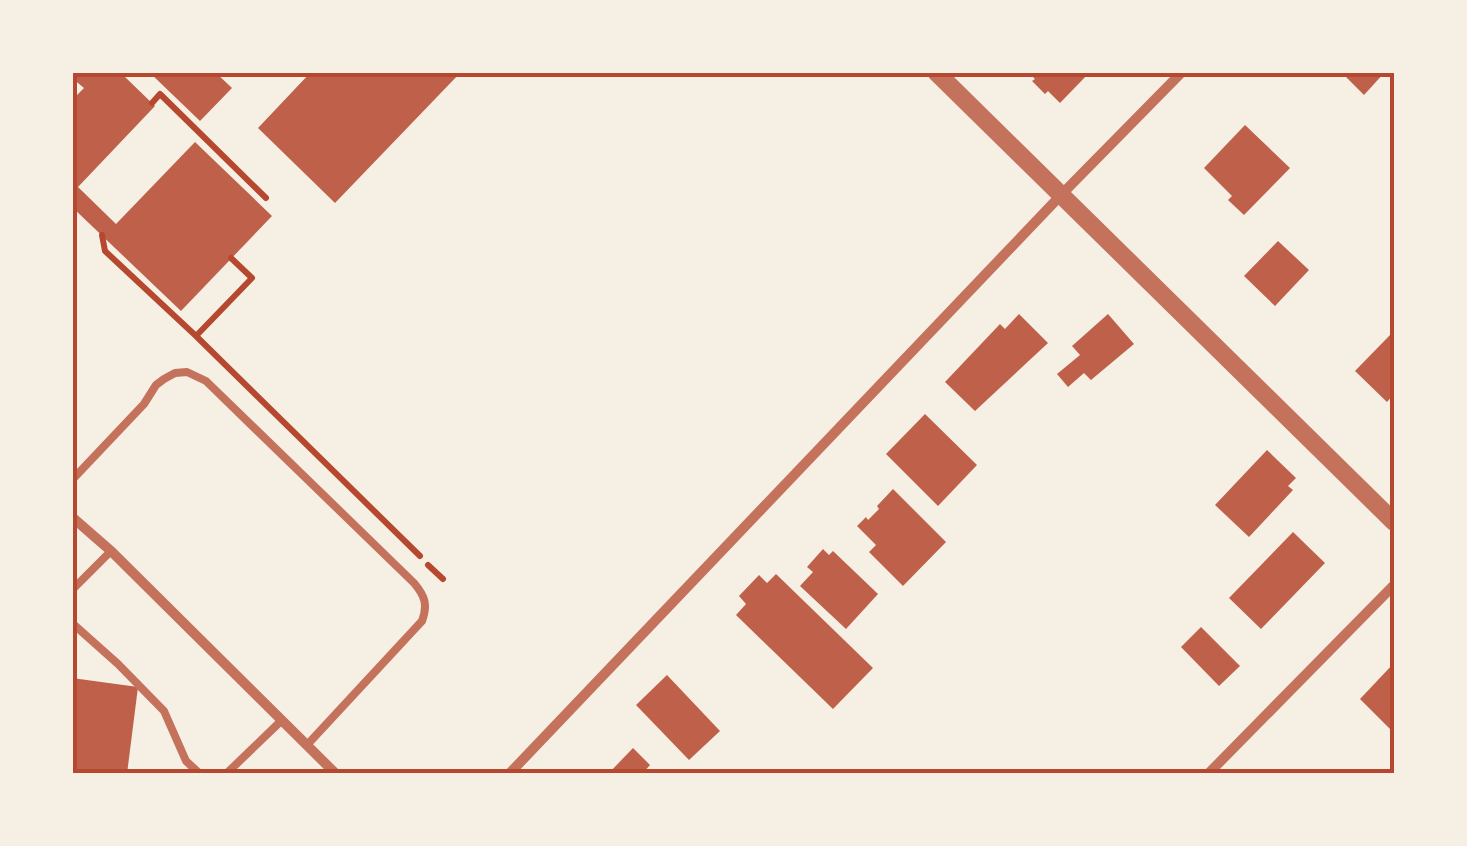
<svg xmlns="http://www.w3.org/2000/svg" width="1467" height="846" font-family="'Public Sans',sans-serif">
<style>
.building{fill:#bf614a}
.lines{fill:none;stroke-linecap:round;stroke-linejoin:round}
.path{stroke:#b5482f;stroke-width:6}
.service{stroke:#c5725c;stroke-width:8}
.minor{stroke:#c5725c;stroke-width:10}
.tertiary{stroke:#c5725c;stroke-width:18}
.neatline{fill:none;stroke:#b5482f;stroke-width:4}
</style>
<rect width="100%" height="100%" fill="#f6efe4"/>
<!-- building -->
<path class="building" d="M 72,72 L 128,72 L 124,76 L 155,106 L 78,187 L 116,224 L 195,142 L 272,216 L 181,311 L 72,207 L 72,100 L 84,88 L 72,78 Z
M 149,72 L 215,72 L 232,88 L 200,121 Z
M 311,72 L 461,72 L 335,203 L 258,128 Z
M 1028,72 L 1090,72 L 1060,103 L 1048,91 L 1045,94 L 1032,81 L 1035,79 Z
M 1341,72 L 1385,72 L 1364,95 Z
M 1245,125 L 1290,168 L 1244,215 L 1228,200 L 1232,196 L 1204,168 Z
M 1278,241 L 1309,270 L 1275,306 L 1244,276 Z
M 1019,314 L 1048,343 L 975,411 L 945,382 L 1000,324 L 1005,329 Z
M 1108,314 L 1134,344 L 1091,380 L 1084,373 L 1068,387 L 1057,374 L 1080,355 L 1072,346 Z
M 1390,335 L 1394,340 L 1394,394 L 1387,402 L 1355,371 Z
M 925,414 L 977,465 L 938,506 L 886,454 Z
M 1267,450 L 1296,478 L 1288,486 L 1293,490 L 1249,537 L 1215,505 Z
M 893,489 L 946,542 L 903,586 L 869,552 L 876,545 L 857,526 L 866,517 L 868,520 L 879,509 L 877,506 Z
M 1293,532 L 1325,563 L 1261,629 L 1229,598 Z
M 823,549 L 829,555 L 833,551 L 878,594 L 846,629 L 800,586 L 813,572 L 807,567 Z
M 776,574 L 873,668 L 833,709 L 736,615 L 746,604 L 739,596 L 759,575 L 767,583 Z
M 1201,627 L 1240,666 L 1219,686 L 1181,647 Z
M 1394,663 L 1394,733 L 1360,699 Z
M 667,675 L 720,731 L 689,760 L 636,705 Z
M 72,678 L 138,687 L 127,774 L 72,774 Z
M 633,748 L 650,765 L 642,774 L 608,774 Z"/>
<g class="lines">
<!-- path -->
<path class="path" d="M 152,103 L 160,94 L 266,198
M 102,235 L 105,251 L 196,336
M 231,258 L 252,278 L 196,336 L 420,556
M 428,565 L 443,579"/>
<!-- service -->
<path class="service" d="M 72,480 L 144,404 L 156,385 L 164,379 L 175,373 L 187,372 L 206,381 L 414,583 C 425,596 428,605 422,621 L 307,745
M 72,590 L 111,551
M 72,623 L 118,664 L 164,711 L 186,761 L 200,774
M 226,774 L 282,720"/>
<!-- minor -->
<path class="minor" d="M 72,517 L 111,551 L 336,774
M 509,774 L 1062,194 L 1182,72
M 1208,774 L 1394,585"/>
<!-- tertiary -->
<path class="tertiary" d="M 936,72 L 1394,522"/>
</g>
<!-- border -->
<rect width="1467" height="846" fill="none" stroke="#f6efe4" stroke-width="150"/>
<rect x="75" y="75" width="1317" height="696" class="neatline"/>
</svg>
